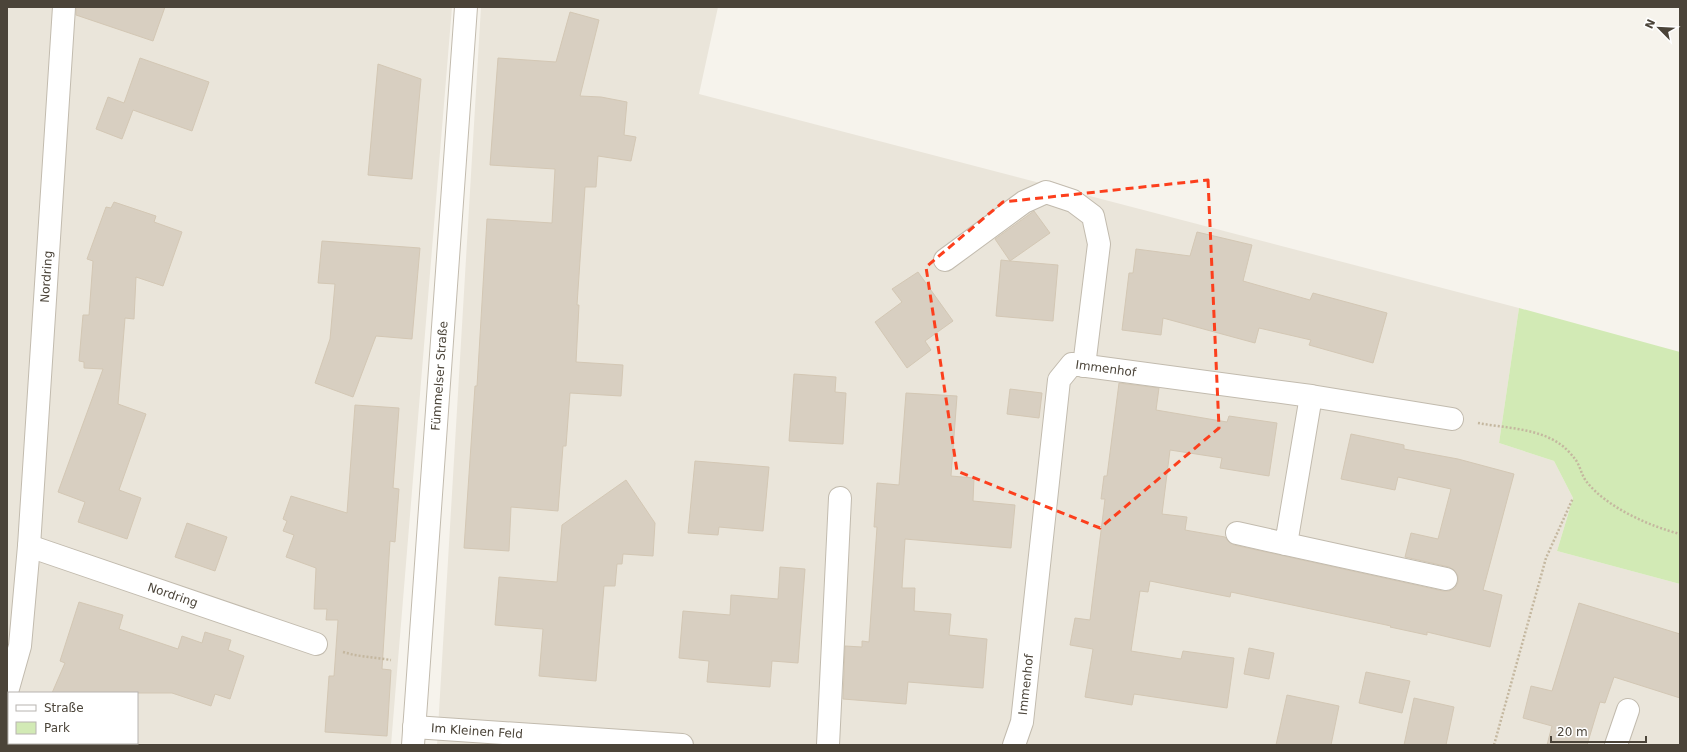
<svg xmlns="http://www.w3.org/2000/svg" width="1687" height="752" font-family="'DejaVu Sans',sans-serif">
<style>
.residential{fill:#eae5da;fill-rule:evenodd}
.green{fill:#d2eab5}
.building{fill:#d8cfc1;stroke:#d3c7b4}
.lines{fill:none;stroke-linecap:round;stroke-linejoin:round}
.minor-casing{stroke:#c2bbae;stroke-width:24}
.path{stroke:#c4b79f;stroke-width:2.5;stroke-dasharray:2 2;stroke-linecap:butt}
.minor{stroke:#fff;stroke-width:22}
.marked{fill:none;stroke:#fc3f1d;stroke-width:3;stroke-dasharray:8 5;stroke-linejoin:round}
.labels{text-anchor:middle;stroke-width:3;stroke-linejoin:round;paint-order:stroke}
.street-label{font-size:12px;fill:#4b4439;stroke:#fff}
</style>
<rect width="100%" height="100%" fill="#f6f3ec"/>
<!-- residential -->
<path class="residential" d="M 7,7 L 452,7 L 391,745 L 7,745 ZM 9,693 L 137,693 L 137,743 L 9,743 Z
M 481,7 L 718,7 L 699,94 L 1519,308 L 1499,443 L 1554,461 L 1573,498 L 1557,551 L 1680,584 L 1680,745 L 437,745 Z"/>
<!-- green -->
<path class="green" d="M 1519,308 L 1680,352 L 1680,584 L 1557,551 L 1573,498 L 1554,461 L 1499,443 Z"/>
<!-- building -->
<path class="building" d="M 76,7 L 165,7 L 153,41 L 76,15 Z
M 570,12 L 599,20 L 580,96 L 601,97 L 627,102 L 624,135 L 636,137 L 631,161 L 598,156 L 596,187 L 585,187 L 577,305 L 579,305 L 576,362 L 623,365 L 621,396 L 570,393 L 566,446 L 563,446 L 558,511 L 511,507 L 509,551 L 464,548 L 475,386 L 477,386 L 487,219 L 552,223 L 555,169 L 490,165 L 498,58 L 556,62 Z
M 140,58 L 209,82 L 192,131 L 133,110 L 122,139 L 96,129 L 108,97 L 124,103 Z
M 378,64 L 421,79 L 412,179 L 368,175 Z
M 114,202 L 156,216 L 154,222 L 182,232 L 163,286 L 136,277 L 134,319 L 125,318 L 118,404 L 146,414 L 119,490 L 141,498 L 127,539 L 78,522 L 85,502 L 58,492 L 103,369 L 84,368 L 84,362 L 79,361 L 83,315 L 89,315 L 93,261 L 87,259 L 106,207 L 111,208 Z
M 1034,211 L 1050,233 L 1010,261 L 1058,265 L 1053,321 L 996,316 L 1001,260 L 1010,261 L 995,239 Z
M 1197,232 L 1252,245 L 1243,281 L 1310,300 L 1313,293 L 1387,313 L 1373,363 L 1309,345 L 1311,340 L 1259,328 L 1255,343 L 1163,318 L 1161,335 L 1122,330 L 1129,273 L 1133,273 L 1136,249 L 1190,256 Z
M 322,241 L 420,248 L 412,339 L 376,336 L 353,397 L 315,383 L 330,339 L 335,284 L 318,283 Z
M 918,272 L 953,321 L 925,341 L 931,350 L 907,368 L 875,322 L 902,302 L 892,289 Z
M 794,374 L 836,377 L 835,392 L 846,393 L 843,444 L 789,441 Z
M 1119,383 L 1159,388 L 1156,410 L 1227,422 L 1229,416 L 1277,423 L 1269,476 L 1220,468 L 1222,458 L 1170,450 L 1162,514 L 1187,517 L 1185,530 L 1225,537 L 1229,542 L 1234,545 L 1443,591 L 1449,591 L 1455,588 L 1458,582 L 1458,576 L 1454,570 L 1449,567 L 1405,557 L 1411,533 L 1438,539 L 1451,489 L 1398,477 L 1395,490 L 1341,479 L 1351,434 L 1404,445 L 1404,449 L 1458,459 L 1514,474 L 1483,590 L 1502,595 L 1490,647 L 1427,632 L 1427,635 L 1390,627 L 1391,626 L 1231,592 L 1230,597 L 1150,581 L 1148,592 L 1140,591 L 1131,651 L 1181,659 L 1183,651 L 1234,658 L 1227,708 L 1134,694 L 1132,705 L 1085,697 L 1093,649 L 1070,645 L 1075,618 L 1090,620 L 1105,499 L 1101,499 L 1104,476 L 1107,476 Z
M 1010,389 L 1042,393 L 1039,418 L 1007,414 Z
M 906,393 L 957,396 L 951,476 L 974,478 L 973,501 L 1015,505 L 1011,548 L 905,539 L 902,588 L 915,588 L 914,611 L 951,614 L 949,635 L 987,639 L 983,688 L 908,682 L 906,704 L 843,699 L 845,646 L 862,647 L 862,641 L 869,642 L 877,527 L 874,527 L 877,483 L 899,485 Z
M 355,405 L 399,408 L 393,488 L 399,489 L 395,542 L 390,541 L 382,669 L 391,670 L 387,736 L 325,732 L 329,676 L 334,676 L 338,620 L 326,620 L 327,609 L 314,609 L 316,568 L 286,557 L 294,535 L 283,531 L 287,521 L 283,519 L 291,496 L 347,513 Z
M 695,461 L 769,467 L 763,531 L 719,527 L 718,535 L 688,533 Z
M 626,480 L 655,523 L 653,556 L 623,554 L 622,564 L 617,564 L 615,586 L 604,586 L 596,681 L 539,676 L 543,629 L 495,625 L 499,577 L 557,582 L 562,525 Z
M 187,523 L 227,537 L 215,571 L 175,557 Z
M 780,567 L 805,569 L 798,663 L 772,661 L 770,687 L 707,682 L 709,661 L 679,658 L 683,611 L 730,615 L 731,595 L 778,599 Z
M 79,602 L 123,615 L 119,629 L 178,649 L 182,636 L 202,643 L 205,632 L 231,640 L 228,650 L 244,656 L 230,699 L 215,694 L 211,706 L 172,693 L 52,693 L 65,663 L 60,661 Z
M 1579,603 L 1680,634 L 1680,698 L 1614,677 L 1605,703 L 1600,702 L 1587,745 L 1547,745 L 1552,726 L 1523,718 L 1531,686 L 1552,691 Z
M 1249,648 L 1274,653 L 1269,679 L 1244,674 Z
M 1366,672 L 1410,681 L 1402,713 L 1359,703 Z
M 1287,695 L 1339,706 L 1331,745 L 1276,745 Z
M 1414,698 L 1454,707 L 1446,745 L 1404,745 Z"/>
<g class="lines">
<!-- minor casing -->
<g class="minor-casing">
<g id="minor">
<path d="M 945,260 L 1024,202 L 1046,192 L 1073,201 L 1093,216 L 1099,244 L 1084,366"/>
<path d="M 1237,533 L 1286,544 L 1311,396"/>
<path d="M 1286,544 L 1446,579"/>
<path id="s1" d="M 29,546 L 316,644"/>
<path id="s2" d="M 7,692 L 20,646 L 29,546 L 64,7"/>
<path id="s3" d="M 414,727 L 682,745"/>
<path id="s4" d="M 413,745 L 466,7"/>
<path d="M 828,745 L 840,498"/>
<path id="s5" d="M 1014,745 L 1022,722 L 1059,380 L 1072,364 L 1311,396 L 1452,419"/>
<path d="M 1616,745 L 1628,710"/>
</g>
</g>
<!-- path -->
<path class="path" d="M 1478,423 C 1504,428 1537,428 1560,444 C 1565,447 1571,454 1575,459 C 1580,465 1581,474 1586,481 C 1606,507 1649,526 1680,534
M 343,652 L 354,655 L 391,660
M 1494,745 L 1546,558 L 1573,498"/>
<!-- minor -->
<use href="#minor" class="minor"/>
</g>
<!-- marked area -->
<path class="marked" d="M 1208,180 L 1219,428 L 1100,528 L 957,471 L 926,267 L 1003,202 Z"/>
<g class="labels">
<!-- street labels -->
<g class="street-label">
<text dy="4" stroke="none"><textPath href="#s2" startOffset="418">Nordring</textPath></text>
<text dy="4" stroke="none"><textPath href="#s5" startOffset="423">Immenhof</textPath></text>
<text dy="4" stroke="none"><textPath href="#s4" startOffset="370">Fümmelser Straße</textPath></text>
<text dy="4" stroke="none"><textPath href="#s1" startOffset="152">Nordring</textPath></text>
<text dy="4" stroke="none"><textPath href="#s5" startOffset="62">Immenhof</textPath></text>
<text dy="4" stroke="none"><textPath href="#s3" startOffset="63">Im Kleinen Feld</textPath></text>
</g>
</g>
<!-- border -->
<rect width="1687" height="752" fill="none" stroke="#4b4439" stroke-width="16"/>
<!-- legend -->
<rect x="8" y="692" width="130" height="52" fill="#ffffff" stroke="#b7b4b0"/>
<rect x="16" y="705" width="20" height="6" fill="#ffffff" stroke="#b7b4b0"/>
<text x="44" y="712" font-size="12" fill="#4b4439">Straße</text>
<rect x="16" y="722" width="20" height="12" fill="#d2eab5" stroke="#b7b4b0"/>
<text x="44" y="732" font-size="12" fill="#4b4439">Park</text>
<!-- north arrow -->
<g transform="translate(1659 28) rotate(294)" stroke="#ffffff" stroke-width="3" paint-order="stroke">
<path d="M0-3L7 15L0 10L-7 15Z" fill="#4b4439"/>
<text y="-6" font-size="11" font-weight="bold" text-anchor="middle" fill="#4b4439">N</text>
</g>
<!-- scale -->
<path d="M1551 736v6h95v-6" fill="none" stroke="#4b4439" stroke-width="2"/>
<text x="1557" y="736" font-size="12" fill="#4b4439" stroke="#ffffff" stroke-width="3" paint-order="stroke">20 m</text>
</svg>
